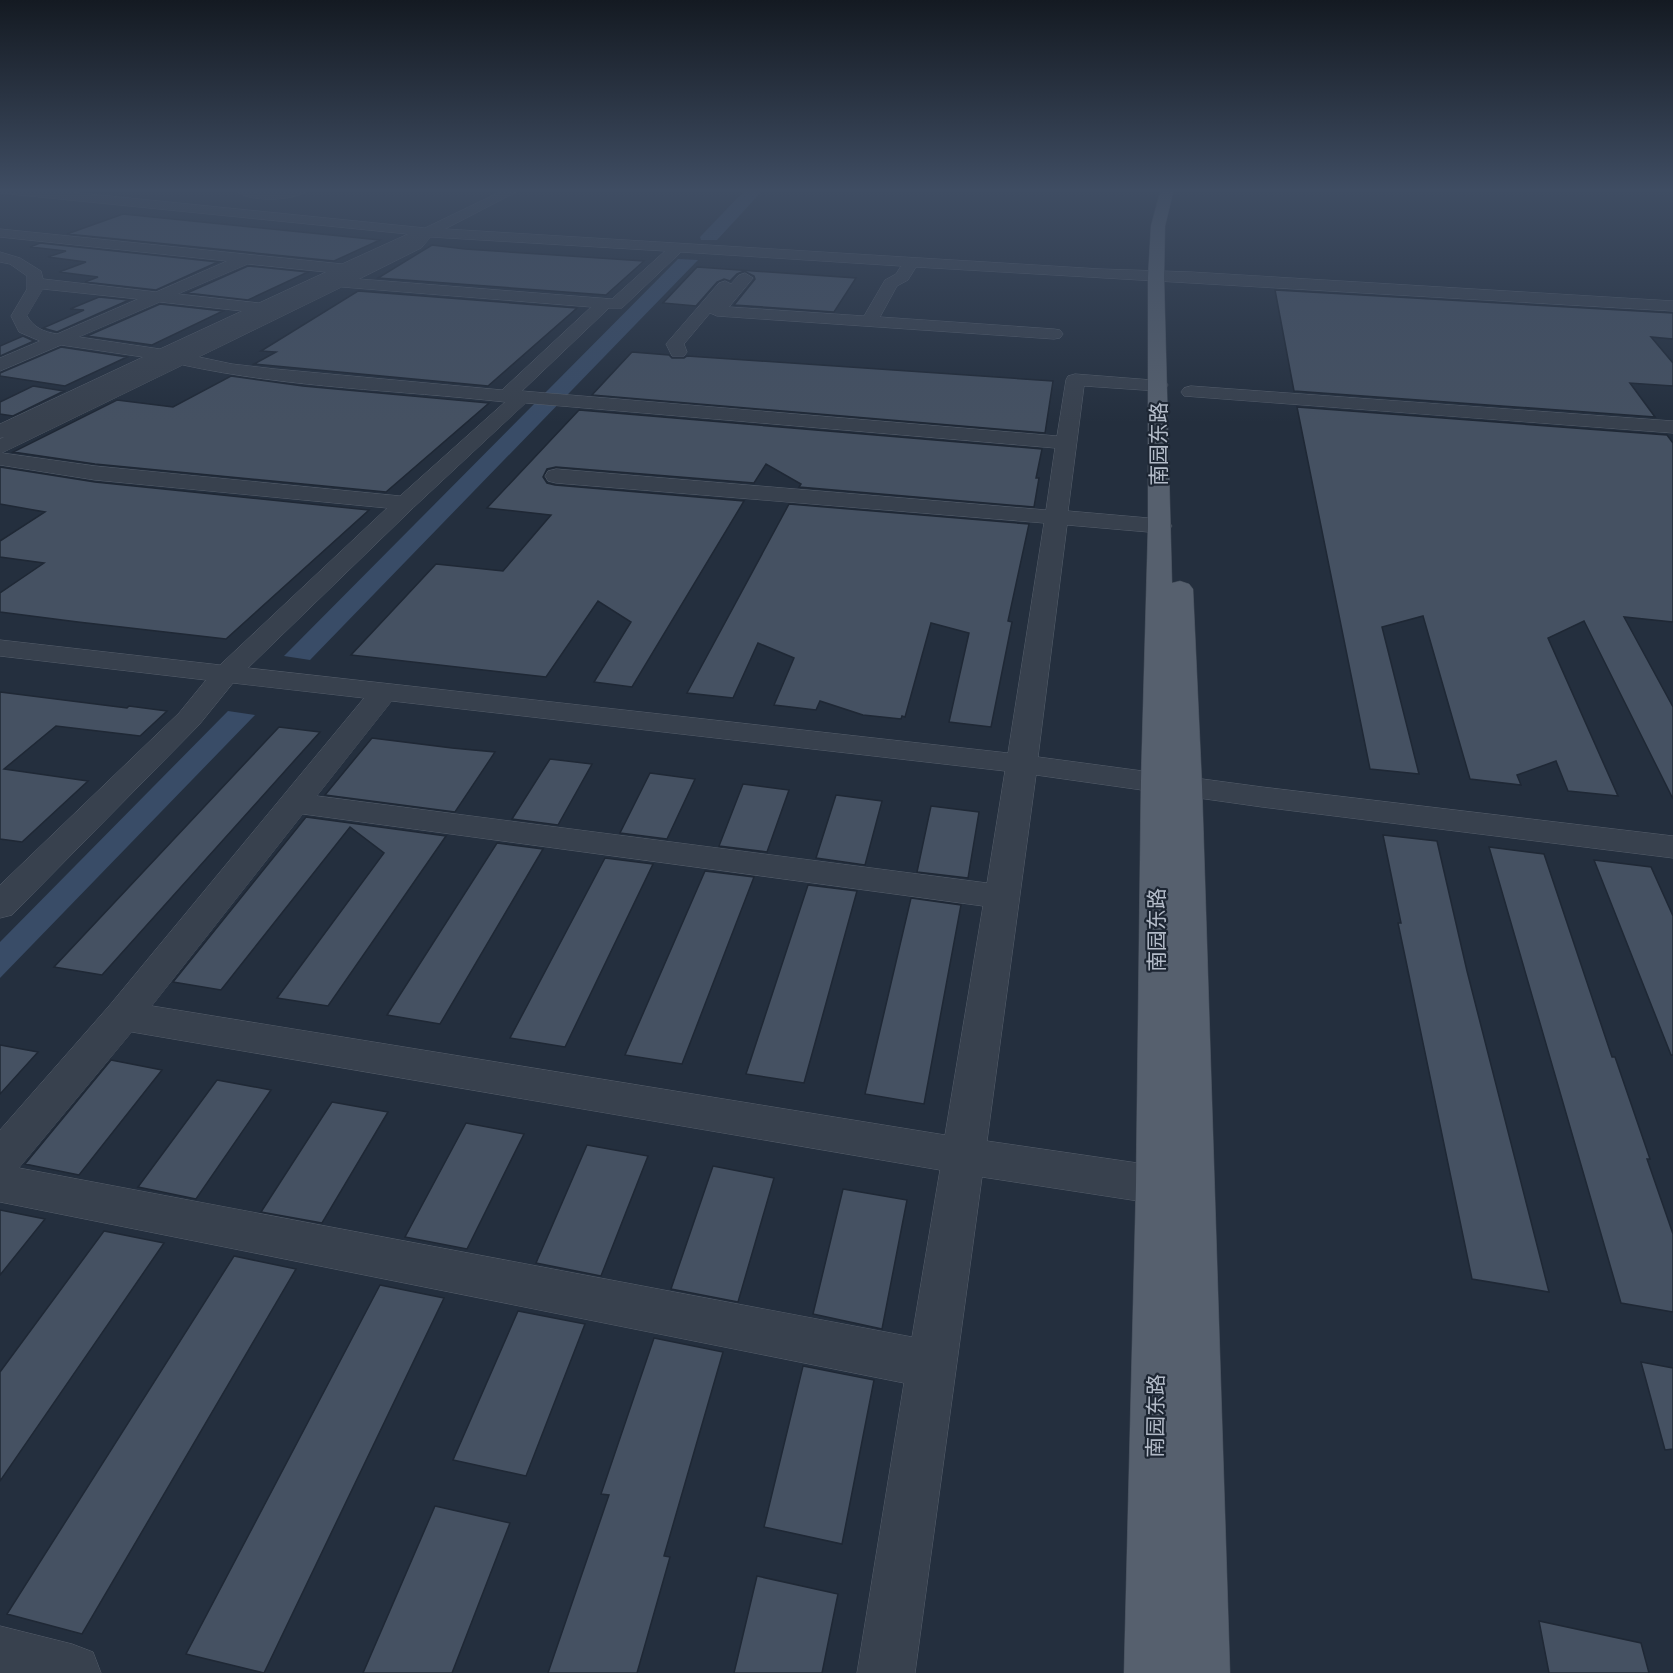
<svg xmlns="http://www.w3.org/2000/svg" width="1673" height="1673" font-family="'Asap Condensed','Noto Sans SC',sans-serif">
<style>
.water{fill:#394c67}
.building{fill:#455162;stroke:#1f2835;stroke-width:1.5}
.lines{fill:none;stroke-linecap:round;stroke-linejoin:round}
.minor-casing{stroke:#565f6c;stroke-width:1}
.major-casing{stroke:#414a57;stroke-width:1}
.minor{fill:#38414e;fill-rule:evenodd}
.major{fill:#56606e;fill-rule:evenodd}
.labels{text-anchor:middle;stroke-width:4.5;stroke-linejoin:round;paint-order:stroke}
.street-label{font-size:21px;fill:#b4bcc9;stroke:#1d2633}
</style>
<rect width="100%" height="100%" fill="#242f3e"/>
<!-- water -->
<path class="water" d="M 746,189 L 764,189 L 717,240 L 701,240 L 700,237 Z
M 678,259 L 698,260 L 310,660 L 284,656 Z
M 228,711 L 255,715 L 0,978 L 0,942 Z"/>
<!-- building -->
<path class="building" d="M 123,214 L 380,240 L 334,261 L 67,234 Z
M 40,243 L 218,262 L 156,290 L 85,282 L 98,277 L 59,272 L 86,262 L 48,257 L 66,251 L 30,247 Z
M 432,245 L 465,249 L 644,261 L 606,295 L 378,278 Z
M 248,266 L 308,272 L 248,300 L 187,293 Z
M 697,267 L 856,278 L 834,312 L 734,305 L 755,279 L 754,276 L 744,271 L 737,274 L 730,281 L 724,279 L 717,282 L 696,306 L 663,303 Z
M 1275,290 L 1673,313 L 1673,339 L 1651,337 L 1673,363 L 1673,386 L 1630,383 L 1655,417 L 1294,391 Z
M 358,291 L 577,308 L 488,386 L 254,364 L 276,352 L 261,351 Z
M 99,297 L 129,300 L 57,332 L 43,328 L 84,310 L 70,309 Z
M 160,304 L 223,311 L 152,345 L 87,336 Z
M 23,336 L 34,341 L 0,356 L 0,346 Z
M 61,347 L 127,357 L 65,386 L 0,376 L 0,373 Z
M 632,352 L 669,355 L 672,358 L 684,358 L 687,356 L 1053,381 L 1045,433 L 592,395 Z
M 231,376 L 303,386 L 489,403 L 386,492 L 95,464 L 13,452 L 117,400 L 173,407 Z
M 33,386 L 64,391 L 13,416 L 0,414 L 0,402 Z
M 1297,407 L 1667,435 L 1673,443 L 1673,622 L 1624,617 L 1673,707 L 1673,799 L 1584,621 L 1548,638 L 1618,796 L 1568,791 L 1556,761 L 1517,775 L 1521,785 L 1470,779 L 1423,616 L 1382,627 L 1419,774 L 1370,769 Z
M 579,410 L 1042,449 L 1036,478 L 1039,478 L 1034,507 L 799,487 L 801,484 L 766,464 L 754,483 L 556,467 L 547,469 L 543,477 L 547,483 L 555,485 L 744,501 L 632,687 L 594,682 L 631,622 L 598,601 L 546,677 L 351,655 L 436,564 L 503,571 L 551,515 L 487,508 Z
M 0,467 L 95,482 L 369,510 L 226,639 L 78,622 L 0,612 L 0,593 L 44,563 L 0,557 L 0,541 L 45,512 L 0,504 Z
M 789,504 L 1029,524 L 1008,621 L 1012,622 L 991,727 L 949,722 L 969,633 L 931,623 L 905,717 L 902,716 L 901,719 L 863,715 L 820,701 L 816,710 L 774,705 L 794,658 L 758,643 L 733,698 L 687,693 Z
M 0,692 L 127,708 L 129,706 L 167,711 L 140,736 L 56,726 L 4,769 L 88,781 L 22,842 L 0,839 Z
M 279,727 L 320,732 L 102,975 L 54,967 Z
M 372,738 L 452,748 L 495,752 L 455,812 L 325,795 Z
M 550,759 L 592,764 L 558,825 L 512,819 Z
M 650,773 L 695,779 L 667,839 L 620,833 Z
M 743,784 L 789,790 L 767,852 L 719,846 Z
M 836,795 L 882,801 L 865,865 L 816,858 Z
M 931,806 L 979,812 L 968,878 L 917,872 Z
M 306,817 L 446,836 L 328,1006 L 277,998 L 384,853 L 350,827 L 221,990 L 173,982 Z
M 1383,835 L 1437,841 L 1467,971 L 1549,1292 L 1472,1279 L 1406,961 L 1398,923 L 1401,923 Z
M 497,843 L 543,849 L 440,1024 L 387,1015 Z
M 1489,847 L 1544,854 L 1612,1057 L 1615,1057 L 1650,1159 L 1647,1159 L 1673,1234 L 1673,1312 L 1621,1303 Z
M 605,858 L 653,864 L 565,1047 L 510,1038 Z
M 1594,860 L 1651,867 L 1673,916 L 1673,1055 L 1671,1055 Z
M 705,871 L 754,877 L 682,1064 L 625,1055 Z
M 808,885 L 857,891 L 804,1083 L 746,1074 Z
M 911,898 L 961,905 L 924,1104 L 865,1094 Z
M 0,1045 L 38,1052 L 0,1094 Z
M 111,1060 L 162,1070 L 79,1175 L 25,1164 Z
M 217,1080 L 271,1090 L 196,1199 L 138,1187 Z
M 332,1102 L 388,1112 L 322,1223 L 261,1212 Z
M 466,1123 L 524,1134 L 467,1249 L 405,1237 Z
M 587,1145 L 648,1156 L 601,1276 L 536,1263 Z
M 713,1166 L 774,1178 L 738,1302 L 671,1289 Z
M 843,1189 L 907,1200 L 882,1329 L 813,1314 Z
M 0,1210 L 45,1219 L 0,1275 Z
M 104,1231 L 164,1243 L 0,1481 L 0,1372 Z
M 234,1256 L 296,1269 L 82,1634 L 7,1614 Z
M 380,1285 L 444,1298 L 264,1673 L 186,1654 Z
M 518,1311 L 585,1324 L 526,1476 L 453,1460 Z
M 654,1338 L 723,1352 L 664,1556 L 670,1557 L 637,1673 L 548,1673 L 609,1495 L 601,1494 Z
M 1641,1362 L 1673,1368 L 1673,1449 L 1665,1450 Z
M 803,1366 L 874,1380 L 842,1544 L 764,1527 Z
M 435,1506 L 510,1523 L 452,1673 L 363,1673 Z
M 757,1576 L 838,1594 L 822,1673 L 734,1673 Z
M 1539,1621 L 1641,1643 L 1649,1673 L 1549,1673 Z"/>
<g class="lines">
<!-- minor casing -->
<g class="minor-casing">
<path id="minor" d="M 0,189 L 40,189 L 425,228 L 506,189 L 522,189 L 445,229 L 1100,269 L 1191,272 L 1673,301 L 1673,311 L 916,267 L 908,280 L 897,286 L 880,317 L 1054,329 L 1060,330 L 1063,334 L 1060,338 L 1054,339 L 717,316 L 710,313 L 684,344 L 687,352 L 684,356 L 672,356 L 666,344 L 719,283 L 725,281 L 731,284 L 739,275 L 745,273 L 753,278 L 729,307 L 864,316 L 885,280 L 896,274 L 901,266 L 681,252 L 622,308 L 609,308 L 522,391 L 1057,436 L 1066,380 L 1068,376 L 1075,374 L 1165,381 L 1168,385 L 1165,389 L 1158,391 L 1084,386 L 1068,511 L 1160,519 L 1168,521 L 1172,526 L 1168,531 L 1160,533 L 1067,525 L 1038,757 L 1262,787 L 1673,836 L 1673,858 L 1262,807 L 1036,775 L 987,1141 L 1158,1166 L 1173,1172 L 1180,1185 L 1173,1198 L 1158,1204 L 982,1177 L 915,1673 L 857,1673 L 904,1383 L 0,1202 L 0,1130 L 109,1006 L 364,698 L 233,683 L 199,725 L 12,915 L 0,918 L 0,885 L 179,713 L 206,680 L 0,656 L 0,640 L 220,665 L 387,508 L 95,480 L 0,465 L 0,439 L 4,437 L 0,438 L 0,424 L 143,357 L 61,345 L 0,371 L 0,358 L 40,341 L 19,332 L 11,316 L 27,289 L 27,276 L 10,264 L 0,262 L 0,252 L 20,258 L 41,271 L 43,279 L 156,292 L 227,261 L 0,237 L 0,229 L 342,264 L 408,234 L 0,193 ZM 431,237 L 665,251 L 612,299 L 359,279 L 421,248 ZM 248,264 L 326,272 L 259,303 L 178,294 ZM 342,287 L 591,307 L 502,390 L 275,369 L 232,364 L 199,357 ZM 43,289 L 138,299 L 57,334 C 44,332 34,328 27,316 ZM 160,302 L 242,311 L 160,349 L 79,337 ZM 183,365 C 289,388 398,390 505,402 L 400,496 L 95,466 L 2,453 ZM 526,403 L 1055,448 L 1046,510 L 556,469 L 548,471 L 545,476 L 548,481 L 556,483 L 1044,523 L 1008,753 L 248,668 L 413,508 ZM 392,701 L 1005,771 L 987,883 L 317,796 ZM 303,814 L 983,906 L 945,1135 L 152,1006 ZM 132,1032 L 940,1170 L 912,1337 L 19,1168 Z
M 241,189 L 286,192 L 293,189 L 310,189 C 298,201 251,203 238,192 Z
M 1191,386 L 1673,421 L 1673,433 L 1184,396 L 1181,392 L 1184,388 Z
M 0,1626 L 72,1644 L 93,1652 L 101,1673 L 0,1673 Z"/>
</g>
<!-- major casing -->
<g class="major-casing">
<path id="major" d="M 1161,189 L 1174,189 L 1165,226 L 1164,277 L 1172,583 L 1180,581 L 1189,584 L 1193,589 L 1202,786 L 1230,1673 L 1124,1673 L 1136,1185 L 1141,781 L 1148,526 L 1148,277 L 1151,226 Z"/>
</g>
<!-- minor -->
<use href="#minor" class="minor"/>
<!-- major -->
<use href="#major" class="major"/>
</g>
<!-- sky -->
<linearGradient id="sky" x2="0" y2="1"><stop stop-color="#141a22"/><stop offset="0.45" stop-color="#3f4d63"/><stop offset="1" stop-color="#3f4d63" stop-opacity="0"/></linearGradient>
<rect width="1673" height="423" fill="url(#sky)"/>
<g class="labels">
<!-- street labels -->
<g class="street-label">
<text transform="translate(1159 444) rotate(-90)" y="7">南园东路</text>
<text transform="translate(1157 930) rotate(-90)" y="7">南园东路</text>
<text transform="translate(1156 1416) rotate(-89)" y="7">南园东路</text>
</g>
</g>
</svg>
